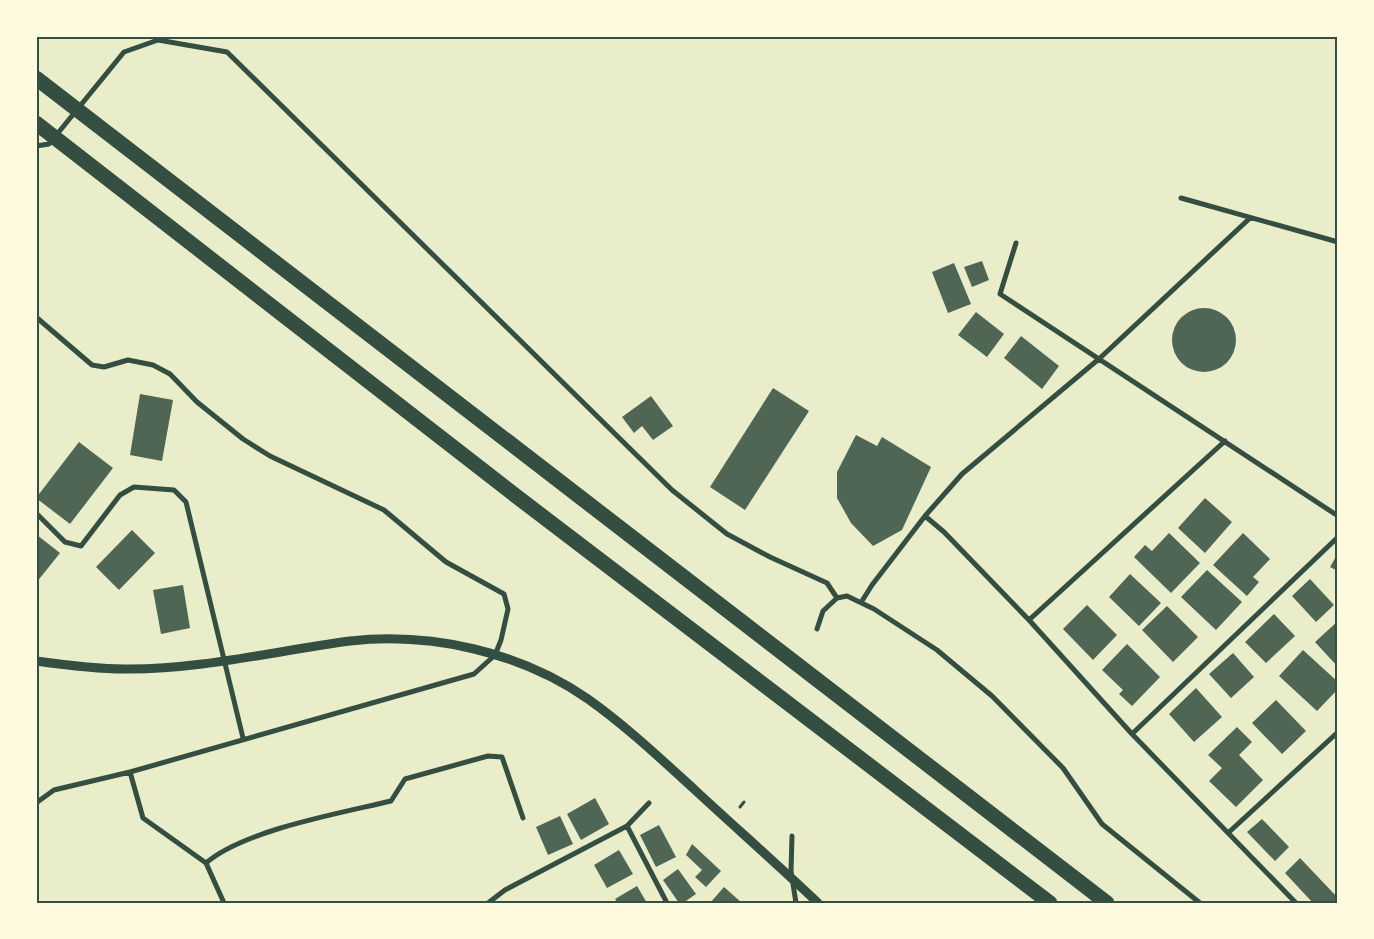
<svg xmlns="http://www.w3.org/2000/svg" width="1374" height="939" font-family="Quicksand,sans-serif">
<style>
.building{fill:#4f6655}
.lines{fill:none;stroke-linecap:round;stroke-linejoin:round}
.path{stroke:#344e41;stroke-width:3}
.minor{stroke:#344e41;stroke-width:5}
.tertiary{stroke:#344e41;stroke-width:9}
.motorway{stroke:#344e41;stroke-width:15}
.neatline{fill:none;stroke:#344e41;stroke-width:2}
</style>
<rect width="100%" height="100%" fill="#e9edc9"/>
<!-- building -->
<path class="building" d="M 982,261 L 989,280 L 972,287 L 964,267 Z
M 954,263 L 971,304 L 948,313 L 932,272 Z
M1172 340a32 32 0 1 1 64 0a32 32 0 1 1-64 0Z
M 976,312 L 1004,334 L 987,357 L 958,335 Z
M 1021,336 L 1059,366 L 1042,389 L 1004,358 Z
M 773,388 L 809,411 L 745,510 L 710,487 Z
M 140,394 L 173,400 L 162,461 L 130,455 Z
M 651,396 L 673,426 L 653,440 L 642,426 L 634,433 L 622,417 Z
M 856,435 L 877,446 L 882,437 L 931,467 L 902,530 L 873,546 L 851,523 L 837,498 L 837,472 Z
M 79,442 L 113,468 L 70,524 L 36,498 Z
M 1205,498 L 1232,522 L 1205,553 L 1178,528 Z
M 132,530 L 155,553 L 119,590 L 96,567 Z
M 1169,533 L 1200,563 L 1171,593 L 1134,557 L 1145,545 L 1152,551 Z
M 1243,533 L 1270,559 L 1253,577 L 1259,582 L 1247,596 L 1213,565 Z
M 37,535 L 60,553 L 36,583 L 36,536 Z
M 1338,553 L 1338,571 L 1330,567 Z
M 1207,570 L 1242,602 L 1216,630 L 1181,597 Z
M 1130,574 L 1161,603 L 1139,626 L 1109,597 Z
M 1310,579 L 1334,605 L 1316,622 L 1292,596 Z
M 183,585 L 190,628 L 161,634 L 153,590 Z
M 1087,605 L 1117,635 L 1093,660 L 1063,629 Z
M 1167,606 L 1198,637 L 1173,662 L 1142,630 Z
M 1274,614 L 1295,636 L 1266,663 L 1245,642 Z
M 1338,621 L 1338,667 L 1315,642 Z
M 1127,644 L 1160,677 L 1132,706 L 1119,694 L 1123,690 L 1102,670 Z
M 1303,650 L 1338,682 L 1338,689 L 1317,711 L 1279,676 Z
M 1233,653 L 1254,677 L 1231,698 L 1209,674 Z
M 1196,688 L 1222,717 L 1194,742 L 1169,714 Z
M 1276,700 L 1306,731 L 1282,754 L 1252,723 Z
M 1237,727 L 1252,742 L 1239,755 L 1263,780 L 1236,807 L 1209,781 L 1222,768 L 1208,755 Z
M 595,798 L 609,824 L 581,840 L 567,814 Z
M 560,816 L 573,844 L 548,855 L 536,827 Z
M 1262,819 L 1289,847 L 1275,861 L 1247,832 Z
M 659,825 L 676,857 L 656,867 L 640,835 Z
M 692,844 L 721,871 L 706,887 L 695,877 L 702,870 L 686,855 Z
M 619,850 L 633,874 L 607,888 L 594,865 Z
M 1300,858 L 1338,898 L 1336,903 L 1313,903 L 1285,873 Z
M 678,869 L 696,894 L 683,903 L 679,903 L 663,880 Z
M 637,886 L 647,903 L 618,903 L 615,899 Z
M 724,887 L 742,903 L 710,903 Z"/>
<g class="lines">
<!-- path -->
<path class="path" d="M 740,807 L 744,802"/>
<!-- minor -->
<path class="minor" d="M 36,146 L 49,144 L 124,52 L 158,40 L 227,52 L 672,490 L 727,534 L 770,557 L 827,583 L 837,598
M 1181,198 L 1338,242
M 1016,243 L 1000,294 L 1338,516
M 36,317 L 92,365 L 104,367 L 128,360 L 153,365 L 170,374 L 197,402 L 243,439 L 270,456 L 384,510 L 446,562 L 504,594 L 508,609 L 501,640 L 495,655 L 474,674 L 130,772 L 54,790 L 36,803
M 36,513 L 65,542 L 81,546 L 120,495 L 134,487 L 174,490 L 186,502 L 243,738
M 925,516 L 944,532 L 1029,620 L 1132,734 L 1296,903
M 862,601 L 872,585 L 925,516 L 962,474 L 1100,358 L 1250,218
M 1029,620 L 1225,441
M 817,629 L 823,611 L 837,598 L 847,596 L 874,609 L 937,650 L 992,696 L 1063,768 L 1102,824 L 1200,903
M 1132,734 L 1338,537
M 130,772 L 143,818 L 206,863 L 224,903
M 627,826 L 667,903
M 1228,833 L 1338,732
M 792,836 L 791,871 L 796,903
M 206,863 C 244,830 341,813 391,801 L 405,779 L 488,756 L 502,757 L 523,818
M 488,903 L 505,890 L 627,826 L 649,803"/>
<!-- tertiary -->
<path class="tertiary" d="M 36,661 C 65,665 94,669 124,669 C 199,670 275,651 350,641 C 432,632 520,652 588,699 C 626,726 661,759 695,790 C 736,828 778,865 818,903"/>
<!-- motorway -->
<path class="motorway" d="M 36,78 L 1107,903
M 36,123 L 516,496 L 1050,903"/>
</g>
<!-- border -->
<rect width="1374" height="939" fill="none" stroke="#fefae0" stroke-width="75"/>
<rect x="38" y="38" width="1298" height="864" class="neatline"/>
</svg>
